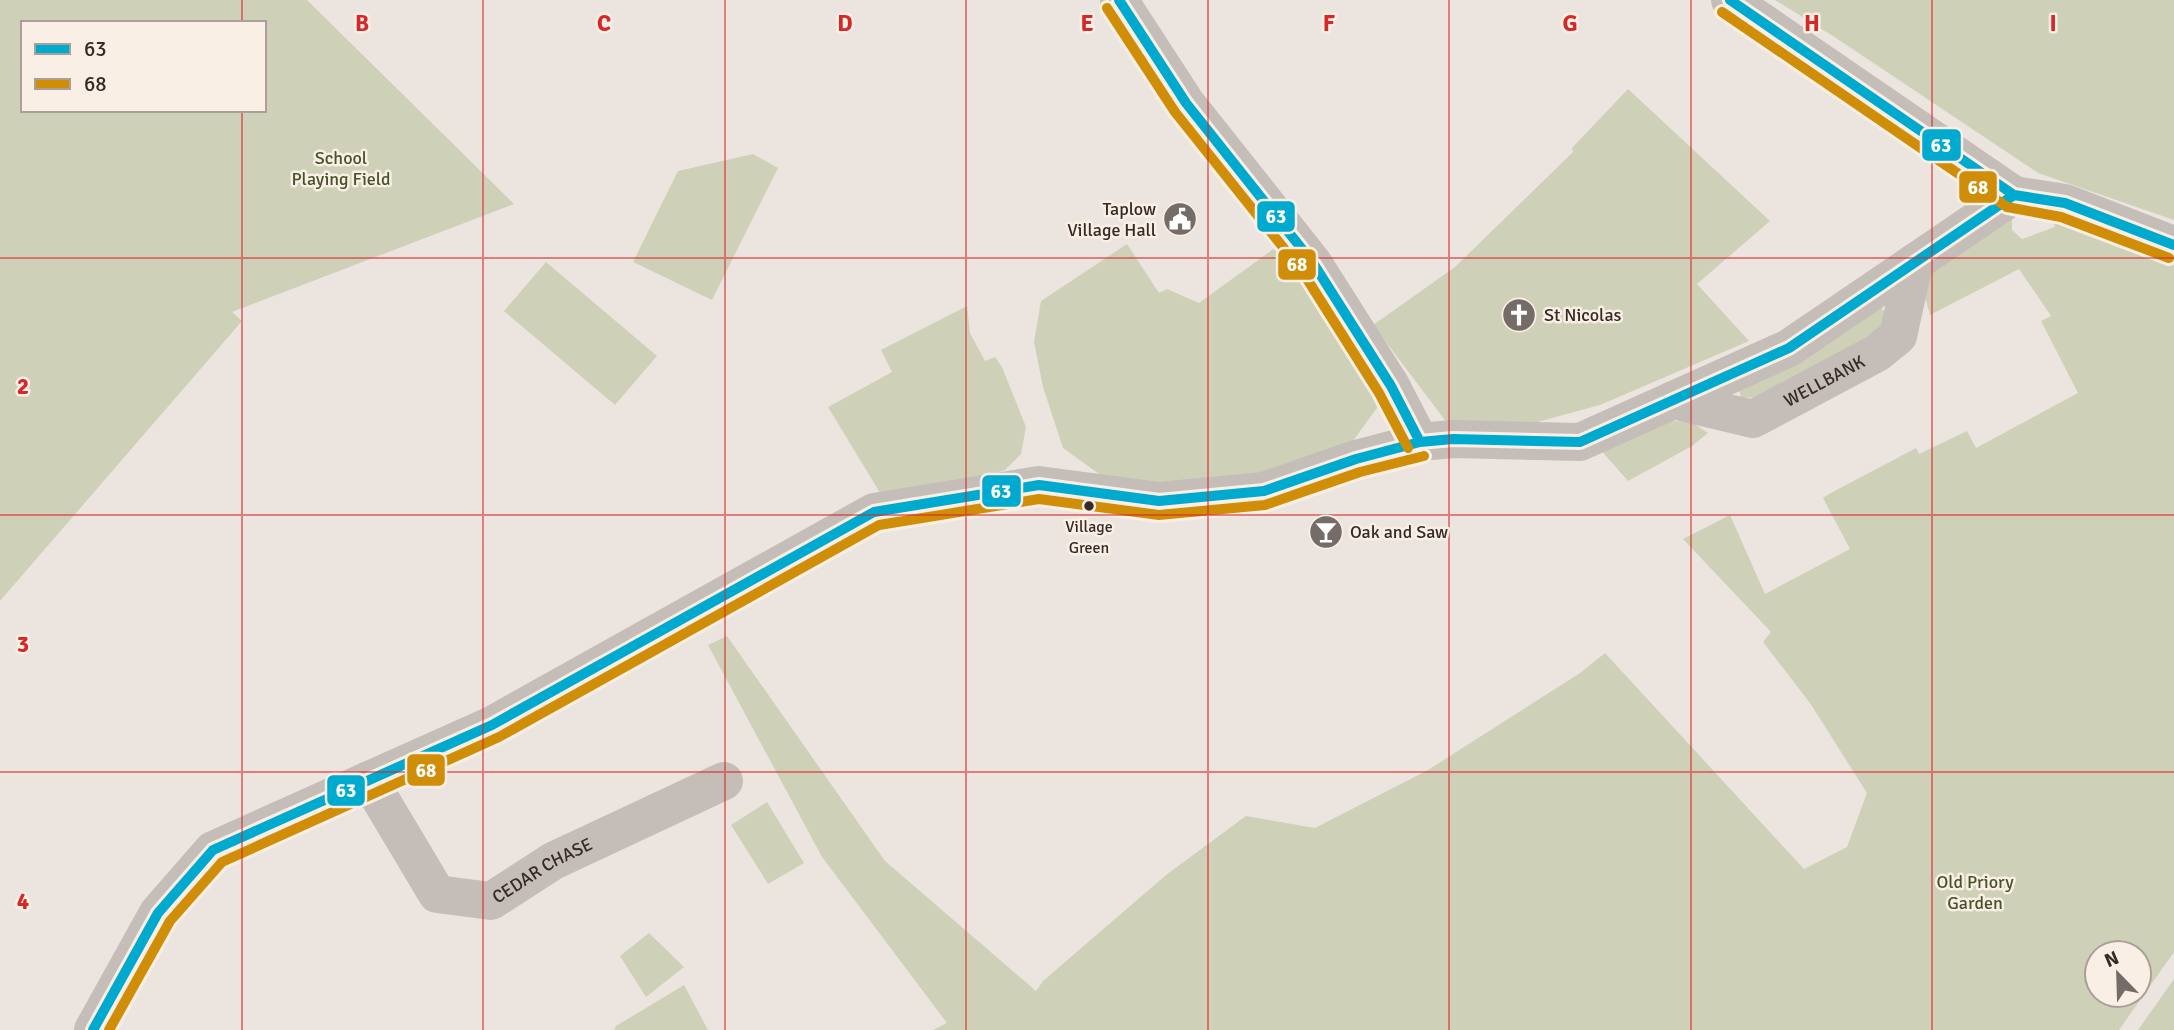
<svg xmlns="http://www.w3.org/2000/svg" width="2174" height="1030" font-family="Signika,sans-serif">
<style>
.green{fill:#ced1b8;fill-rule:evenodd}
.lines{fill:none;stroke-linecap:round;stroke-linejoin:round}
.minor{stroke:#c5bdb8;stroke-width:38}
.bus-1-casing{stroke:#f9efe5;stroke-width:16}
.bus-2-casing{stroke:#f9efe5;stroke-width:16}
.bus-1{stroke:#00a9ce;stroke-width:10}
.bus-2{stroke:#d08d08;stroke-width:10}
.grid{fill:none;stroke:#d62828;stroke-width:2;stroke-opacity:0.55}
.bus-dot{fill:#352a26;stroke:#f9efe5;stroke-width:2.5}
.labels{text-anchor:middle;stroke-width:5;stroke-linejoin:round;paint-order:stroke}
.bus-label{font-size:16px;fill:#352a26;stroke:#f9efe5}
.park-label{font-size:18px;fill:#46542a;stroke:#f9efe5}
.poi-label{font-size:18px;fill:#352a26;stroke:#f9efe5;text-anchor:start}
.street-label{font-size:18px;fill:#352a26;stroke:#f9efe5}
.grid-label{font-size:23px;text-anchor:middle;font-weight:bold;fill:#d62828;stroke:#f9efe5;stroke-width:5;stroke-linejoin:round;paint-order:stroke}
.line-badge{stroke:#f9efe5;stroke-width:2.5}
.badge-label{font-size:19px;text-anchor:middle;font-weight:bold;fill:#fff}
</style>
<rect width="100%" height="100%" fill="#ece5df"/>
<!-- green -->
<path class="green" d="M 0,0 L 307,0 L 514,204 L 232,312 L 242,321 L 0,601 ZM 23,23 L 264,23 L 264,110 L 23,110 Z
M 1775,0 L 2174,0 L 2174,220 L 2038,173 L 1833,36 Z
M 1628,89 L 1770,221 L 1697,284 L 1749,341 L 1600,405 L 1534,423 L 1451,428 L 1373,325 L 1455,267 L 1573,152 L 1572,148 Z
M 753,154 L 778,168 L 712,300 L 633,262 L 678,171 Z
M 2049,206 L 2174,261 L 2174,952 L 2119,1030 L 933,1030 L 947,1023 L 822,857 L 708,645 L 727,636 L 885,861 L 1036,991 L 1043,981 L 1166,875 L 1246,816 L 1315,828 L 1428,770 L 1580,673 L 1605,653 L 1804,869 L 1847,847 L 1867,793 L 1810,703 L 1763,642 L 1771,632 L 1683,539 L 1730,515 L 1765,594 L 1850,549 L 1823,498 L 1829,494 L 1916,448 L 1919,454 L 1967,431 L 1976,448 L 2078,393 L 2041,321 L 2051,316 L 2019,269 L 1930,315 L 1920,279 L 2012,217 L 2012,230 L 2022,239 L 2055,227 ZM 2097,953 L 2139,953 L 2139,995 L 2097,995 Z
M 1127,244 L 1159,293 L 1167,289 L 1199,303 L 1279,245 L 1373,378 L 1379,405 L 1350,445 L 1270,477 L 1120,489 L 1063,448 L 1043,387 L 1034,342 L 1041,301 Z
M 546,262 L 657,356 L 615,405 L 504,311 Z
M 1874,298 L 1891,320 L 1874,335 L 1759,397 L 1741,398 L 1737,380 Z
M 967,306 L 970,333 L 985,361 L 995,357 L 1002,367 L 1026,427 L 1021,454 L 1005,470 L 888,506 L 828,407 L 892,372 L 881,350 Z
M 1648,418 L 1693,423 L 1708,433 L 1692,446 L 1628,481 L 1598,447 Z
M 767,802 L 804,863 L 768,884 L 731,825 Z
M 649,933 L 684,967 L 646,997 L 620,956 Z
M 2174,979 L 2174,1030 L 2138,1030 Z
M 684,985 L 708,1030 L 614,1030 L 616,1026 Z"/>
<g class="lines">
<!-- minor -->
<g class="minor">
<path d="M 1119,0 L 1186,103 L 1313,263 L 1391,386 L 1420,442"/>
<path d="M 1730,0 L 2014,195 L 2065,203 L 2174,245"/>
<path id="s1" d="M 1673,400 L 1753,419 L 1877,353 L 1898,336 L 1914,263"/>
<path id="s2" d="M 369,780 L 437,894 L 491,901 L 553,861 L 724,781"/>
<path d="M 93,1030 L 158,913 L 213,850 L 492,725 L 874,512 L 1039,485 L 1159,501 L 1264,491 L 1356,459 L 1420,442 L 1453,439 L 1580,442 L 1789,348 L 2014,195"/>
</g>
<!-- bus-1 casing -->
<g class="bus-1-casing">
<path id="bus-1" d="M 1119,0 L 1186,103 L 1313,263 L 1391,386 L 1420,442
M 1730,0 L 2014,195 L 2065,203 L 2174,245
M 93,1030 L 158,913 L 213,850 L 492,725 L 874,512 L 1039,485 L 1159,501 L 1264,491 L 1356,459 L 1420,442 L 1453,439 L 1580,442 L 1789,348 L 2014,195"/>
</g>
<!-- bus-2 casing -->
<g class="bus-2-casing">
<path id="bus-2" d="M 1107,8 L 1175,112 L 1302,271 L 1379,393 L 1408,448
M 1722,12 L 2007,207 L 2061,217 L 2169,258
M 109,1030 L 170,921 L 222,862 L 499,737 L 879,525 L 1039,499 L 1159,515 L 1265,505 L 1360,472 L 1424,456"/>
</g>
<!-- bus-1 -->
<use href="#bus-1" class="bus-1"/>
<!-- bus-2 -->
<use href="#bus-2" class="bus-2"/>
</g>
<!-- grid -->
<path class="grid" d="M 242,0 L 242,23M 483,0 L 483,1030M 725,0 L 725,1030M 966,0 L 966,1030M 1208,0 L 1208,1030M 1449,0 L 1449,1030M 1691,0 L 1691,1030M 1932,0 L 1932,1030M 242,110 L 242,1030M 0,258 L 2174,258M 0,515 L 2174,515M 0,772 L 2174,772"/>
<!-- icons -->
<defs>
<g id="civic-disc" transform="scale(1.75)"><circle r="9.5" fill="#756b67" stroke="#f9efe5"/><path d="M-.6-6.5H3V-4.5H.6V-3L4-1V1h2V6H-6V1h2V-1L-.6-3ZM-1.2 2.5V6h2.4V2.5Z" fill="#fff"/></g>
<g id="church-disc" transform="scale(1.75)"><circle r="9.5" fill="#756b67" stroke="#f9efe5"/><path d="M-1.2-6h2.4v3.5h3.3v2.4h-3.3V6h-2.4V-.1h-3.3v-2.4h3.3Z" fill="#fff"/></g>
<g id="bar-disc" transform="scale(1.75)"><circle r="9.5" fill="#756b67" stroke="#f9efe5"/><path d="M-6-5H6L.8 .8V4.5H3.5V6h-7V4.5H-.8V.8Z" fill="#fff"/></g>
</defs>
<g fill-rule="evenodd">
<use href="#civic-disc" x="1180" y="219"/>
<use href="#church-disc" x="1519" y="315"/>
<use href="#bar-disc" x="1326" y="532"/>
</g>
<!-- markers -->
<circle class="bus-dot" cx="1089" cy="506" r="6"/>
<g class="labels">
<!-- bus labels -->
<g class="bus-label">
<text x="1089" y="532">Village<tspan x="1089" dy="21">Green</tspan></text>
</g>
<!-- park labels -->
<g class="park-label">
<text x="341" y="164">School<tspan x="341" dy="21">Playing Field</tspan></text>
<text x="1975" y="888">Old Priory<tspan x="1975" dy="21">Garden</tspan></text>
</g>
<!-- poi labels -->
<g class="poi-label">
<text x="1156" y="215" text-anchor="end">Taplow<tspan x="1156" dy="21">Village Hall</tspan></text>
<text x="1544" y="321">St Nicolas</text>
<text x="1350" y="538">Oak and Saw</text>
</g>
<!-- street labels -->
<g class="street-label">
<text dy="6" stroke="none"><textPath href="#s1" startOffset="163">WELLBANK</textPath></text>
<text dy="6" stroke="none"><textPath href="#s2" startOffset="247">CEDAR CHASE</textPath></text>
</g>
</g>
<g class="grid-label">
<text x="362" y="31">B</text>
<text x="604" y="31">C</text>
<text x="845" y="31">D</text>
<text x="1087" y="31">E</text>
<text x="1329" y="31">F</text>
<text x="1570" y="31">G</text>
<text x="1812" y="31">H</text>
<text x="2053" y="31">I</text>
<text x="23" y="394">2</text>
<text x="23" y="652">3</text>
<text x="23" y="909">4</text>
</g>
<g class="line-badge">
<rect x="1921" y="128" width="41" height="34" rx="7" fill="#00a9ce"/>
<rect x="1958" y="170" width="40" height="34" rx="7" fill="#d08d08"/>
<rect x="1256" y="200" width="40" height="33" rx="7" fill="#00a9ce"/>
<rect x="1277" y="248" width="40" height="33" rx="7" fill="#d08d08"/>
<rect x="981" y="474" width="41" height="34" rx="7" fill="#00a9ce"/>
<rect x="406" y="753" width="40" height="34" rx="7" fill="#d08d08"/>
<rect x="326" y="774" width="40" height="33" rx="7" fill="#00a9ce"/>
</g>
<g class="badge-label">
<text x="1941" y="152">63</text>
<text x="1978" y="194">68</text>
<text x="1276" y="223">63</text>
<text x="1297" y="271">68</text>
<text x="1001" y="498">63</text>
<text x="426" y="777">68</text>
<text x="346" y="797">63</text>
</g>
<!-- legend -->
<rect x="21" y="21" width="245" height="91" fill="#f9efe5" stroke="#aba099" stroke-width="2"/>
<rect x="35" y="44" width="35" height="10" fill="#00a9ce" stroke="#aba099" stroke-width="2"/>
<text x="84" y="56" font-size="21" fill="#352a26">63</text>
<rect x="35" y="79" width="35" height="10" fill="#d08d08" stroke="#aba099" stroke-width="2"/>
<text x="84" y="91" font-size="21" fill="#352a26">68</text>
<!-- north arrow -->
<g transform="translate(2118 974) rotate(337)"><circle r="33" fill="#f9efe5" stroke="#aba099" stroke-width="2"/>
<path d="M0-5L12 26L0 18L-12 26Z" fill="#756b67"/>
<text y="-10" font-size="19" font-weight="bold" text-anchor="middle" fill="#352a26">N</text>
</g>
</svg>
